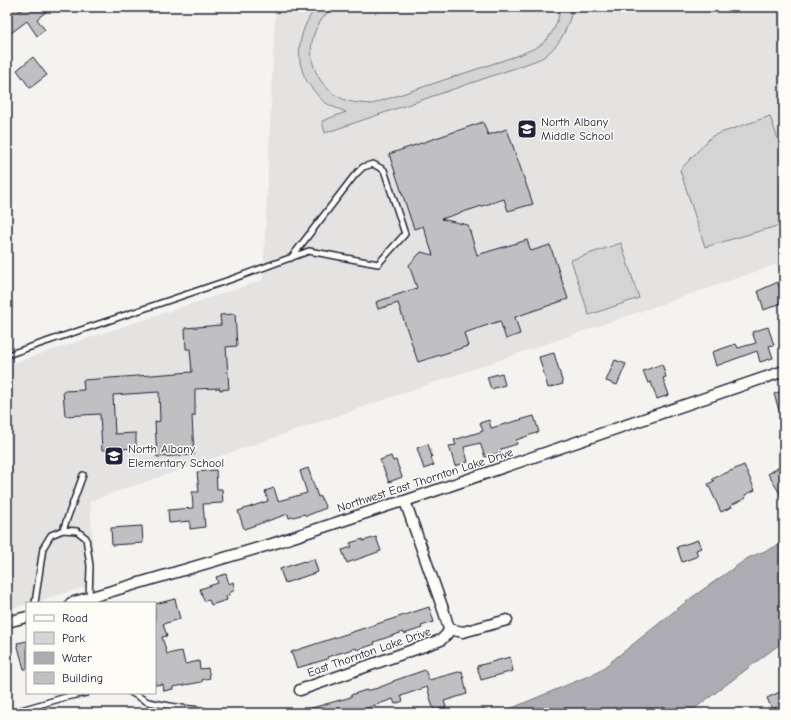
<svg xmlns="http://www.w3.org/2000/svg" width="791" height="720" font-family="'Comic Neue',sans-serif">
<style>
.built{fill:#e4e3e2}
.green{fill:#d5d4d5;stroke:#7c7b88}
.water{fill:#acacb2;stroke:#757582}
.building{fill:#c0bfc2;stroke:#22223b}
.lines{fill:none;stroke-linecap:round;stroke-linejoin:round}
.service-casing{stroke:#22223b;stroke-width:8}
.minor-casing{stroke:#22223b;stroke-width:13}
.service{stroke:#fdfcf7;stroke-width:5}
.minor{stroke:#fdfcf7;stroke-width:10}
.labels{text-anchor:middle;stroke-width:3;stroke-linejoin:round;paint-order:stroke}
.poi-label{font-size:12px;fill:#22223b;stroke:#fdfcf7;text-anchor:start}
.street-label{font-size:12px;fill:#22223b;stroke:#fdfcf7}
</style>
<rect width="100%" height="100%" fill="#f4f3ef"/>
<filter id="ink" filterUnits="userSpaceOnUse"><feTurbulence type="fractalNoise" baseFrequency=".025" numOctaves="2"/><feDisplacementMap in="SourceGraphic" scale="8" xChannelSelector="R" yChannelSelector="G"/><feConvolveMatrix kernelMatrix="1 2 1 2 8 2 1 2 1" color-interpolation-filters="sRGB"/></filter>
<g filter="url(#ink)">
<!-- built -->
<path class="built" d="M 282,7 L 784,7 L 784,262 L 90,501 L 95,584 L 32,603 L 27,603 L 27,604 L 7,610 L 7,365 L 263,280 L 275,14 Z"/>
<!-- green -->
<path class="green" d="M 317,7 L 334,7 C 310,25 304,56 321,81 C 326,87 332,94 339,97 C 349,103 360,103 372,104 L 522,54 C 527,51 534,49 539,46 C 552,37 559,22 560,7 L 573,7 C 568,27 562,43 545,56 C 539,60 531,62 524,65 L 325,133 L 322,121 L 346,112 C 339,109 332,107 326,103 C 322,101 318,96 315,92 C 292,68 296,31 317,7 Z
M 770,116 L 784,157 L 784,224 L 705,247 L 680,170 L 712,136 Z
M 621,243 L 639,298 L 589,315 L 571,260 Z"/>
<!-- water -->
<path class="water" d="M 784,543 L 784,641 L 694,709 L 685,713 L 500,713 L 598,672 L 691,598 L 748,558 Z"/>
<!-- building -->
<path class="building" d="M 7,7 L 17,7 L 20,11 L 25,7 L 52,7 L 37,19 L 45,30 L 37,36 L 27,21 L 7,36 Z
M 33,57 L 47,75 L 30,88 L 17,70 Z
M 483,122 L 488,135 L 507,129 L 533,204 L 508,211 L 504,199 L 441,219 L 468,225 L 477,255 L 527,240 L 531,251 L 550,245 L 568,299 L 515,317 L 520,334 L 506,339 L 500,321 L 464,333 L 468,346 L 418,362 L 398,303 L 378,309 L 376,302 L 417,288 L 409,265 L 421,252 L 433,255 L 423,226 L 414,229 L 389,154 Z
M 778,282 L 779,286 L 780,285 L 784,294 L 784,302 L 764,310 L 758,291 Z
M 235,314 L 237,346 L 226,347 L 229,389 L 220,390 L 220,388 L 195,389 L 195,416 L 192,416 L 194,455 L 157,457 L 155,422 L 160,421 L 159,392 L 113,395 L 115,434 L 136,433 L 136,448 L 102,450 L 100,414 L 65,416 L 63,391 L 84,390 L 83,380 L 192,372 L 190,349 L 186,349 L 185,328 L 221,325 L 220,315 Z
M 768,327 L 774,345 L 769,346 L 773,358 L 760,362 L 757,351 L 716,366 L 712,352 L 736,344 L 738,348 L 756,343 L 752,332 Z
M 554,353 L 563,384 L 548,388 L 539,357 Z
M 615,360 L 626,364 L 617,385 L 606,381 Z
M 662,364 L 666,377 L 663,378 L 669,395 L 657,399 L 651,382 L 648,383 L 643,371 Z
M 502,373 L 505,385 L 491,389 L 487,377 Z
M 784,390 L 784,420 L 782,420 L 774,394 Z
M 534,416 L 539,432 L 516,440 L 517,444 L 501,449 L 501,452 L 485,457 L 480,443 L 464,447 L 468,462 L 455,466 L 449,446 L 456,445 L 454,440 L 483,431 L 480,423 L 489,420 L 491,428 Z
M 428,444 L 432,457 L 431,458 L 434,465 L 424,469 L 417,448 Z
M 391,456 L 393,461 L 396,460 L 402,477 L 389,482 L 380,460 Z
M 784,464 L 784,500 L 768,474 Z
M 744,465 L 755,490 L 745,495 L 746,498 L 731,505 L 732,507 L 721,512 L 708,484 L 714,481 L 712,479 Z
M 308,468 L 318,497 L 320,496 L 326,508 L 306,516 L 305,514 L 289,518 L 288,514 L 244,529 L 238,511 L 268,501 L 265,491 L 274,488 L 278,501 L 307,493 L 300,471 Z
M 216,470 L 217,489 L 222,489 L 223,503 L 203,504 L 205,527 L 190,529 L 190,521 L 169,523 L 168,510 L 193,508 L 192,492 L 199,492 L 197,472 Z
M 142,526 L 143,543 L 112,545 L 111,528 Z
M 376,537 L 381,551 L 347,563 L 342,550 L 352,547 L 350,543 L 363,539 L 363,541 Z
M 698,540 L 701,548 L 696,550 L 698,556 L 682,562 L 677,547 Z
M 314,559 L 318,572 L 285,583 L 280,569 L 304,561 L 304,562 Z
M 226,574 L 229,584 L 233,582 L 235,590 L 229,593 L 229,595 L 226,596 L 227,600 L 211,605 L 209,600 L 204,601 L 200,589 L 218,583 L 216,577 Z
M 175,599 L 180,619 L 163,624 L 167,636 L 162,637 L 167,654 L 182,651 L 185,664 L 199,661 L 200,669 L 208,668 L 210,678 L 202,680 L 202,682 L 173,687 L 173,689 L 164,691 L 163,684 L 155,685 L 155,604 Z
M 429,607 L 434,622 L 421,626 L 422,628 L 404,634 L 403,632 L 374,642 L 375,644 L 357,650 L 356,648 L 327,657 L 328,659 L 297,668 L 291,652 Z
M 27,641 L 27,669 L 24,669 L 17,643 Z
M 510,657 L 513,671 L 481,680 L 477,666 Z
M 425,670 L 429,680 L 462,671 L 467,694 L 444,701 L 446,707 L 434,711 L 427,687 L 401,696 L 403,701 L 395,704 L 393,699 L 364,709 L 366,713 L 301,713 L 301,711 L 351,697 L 351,695 L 366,690 L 366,691 L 378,688 L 393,682 L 393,681 Z
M 784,690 L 784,713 L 780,713 L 777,707 L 772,709 L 767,698 Z"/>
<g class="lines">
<!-- service casing -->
<g class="service-casing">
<path id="service" d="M 7,355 L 232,279 L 309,251 L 378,264 L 405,234 L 384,170 L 373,164 L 363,167 L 354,176 L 291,258
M 63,530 L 83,475
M 35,603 L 43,548 L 51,535 L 63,530 L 77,531 L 86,538 L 90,566 L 89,598
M 132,693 L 148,702 L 181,708 L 201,710 L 209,713
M 11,713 L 66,697 L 86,693"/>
</g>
<!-- minor casing -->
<g class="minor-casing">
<path id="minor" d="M 71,603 L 272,544 L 393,504 L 405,501 L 784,371
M 7,622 L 27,617
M 449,629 L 463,632 L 507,620
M 300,690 L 441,640 L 447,634 L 449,629 L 444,612 L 405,501"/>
</g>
<!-- service -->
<use href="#service" class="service"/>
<!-- minor -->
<use href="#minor" class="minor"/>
</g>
</g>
<!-- icons -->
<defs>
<g id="school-square" transform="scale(1)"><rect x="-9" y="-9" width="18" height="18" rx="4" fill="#22223b" stroke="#fdfcf7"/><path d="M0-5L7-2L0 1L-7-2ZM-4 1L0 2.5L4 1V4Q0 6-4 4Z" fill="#fff"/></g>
</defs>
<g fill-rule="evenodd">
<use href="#school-square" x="527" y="129"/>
<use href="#school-square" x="114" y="456"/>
</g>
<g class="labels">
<!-- poi labels -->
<g class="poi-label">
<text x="541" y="126">North Albany<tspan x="541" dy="14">Middle School</tspan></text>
<text x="128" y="453">North Albany<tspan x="128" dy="14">Elementary School</tspan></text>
</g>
<!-- street labels -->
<g class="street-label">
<text transform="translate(425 480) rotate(-18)" y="4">Northwest East Thornton Lake Drive</text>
<text transform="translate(369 652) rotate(-19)" y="4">East Thornton Lake Drive</text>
</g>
</g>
<!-- margin -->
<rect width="791" height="720" fill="none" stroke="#fdfcf7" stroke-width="24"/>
<rect x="12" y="12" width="767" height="696" fill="none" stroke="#22223b" stroke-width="1.5" filter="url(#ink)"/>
<!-- legend -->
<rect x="26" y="602" width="130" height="92" fill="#fdfcf7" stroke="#a5a5ac"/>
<rect x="34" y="615" width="20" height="6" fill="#fdfcf7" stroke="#a5a5ac"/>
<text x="62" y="622" font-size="12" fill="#22223b">Road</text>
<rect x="34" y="632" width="20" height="12" fill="#d5d4d5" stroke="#a5a5ac"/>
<text x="62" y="642" font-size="12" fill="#22223b">Park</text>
<rect x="34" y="652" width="20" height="12" fill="#acacb2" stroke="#a5a5ac"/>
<text x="62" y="662" font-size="12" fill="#22223b">Water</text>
<rect x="34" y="672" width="20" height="12" fill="#c0bfc2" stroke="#a5a5ac"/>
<text x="62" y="682" font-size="12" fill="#22223b">Building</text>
</svg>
